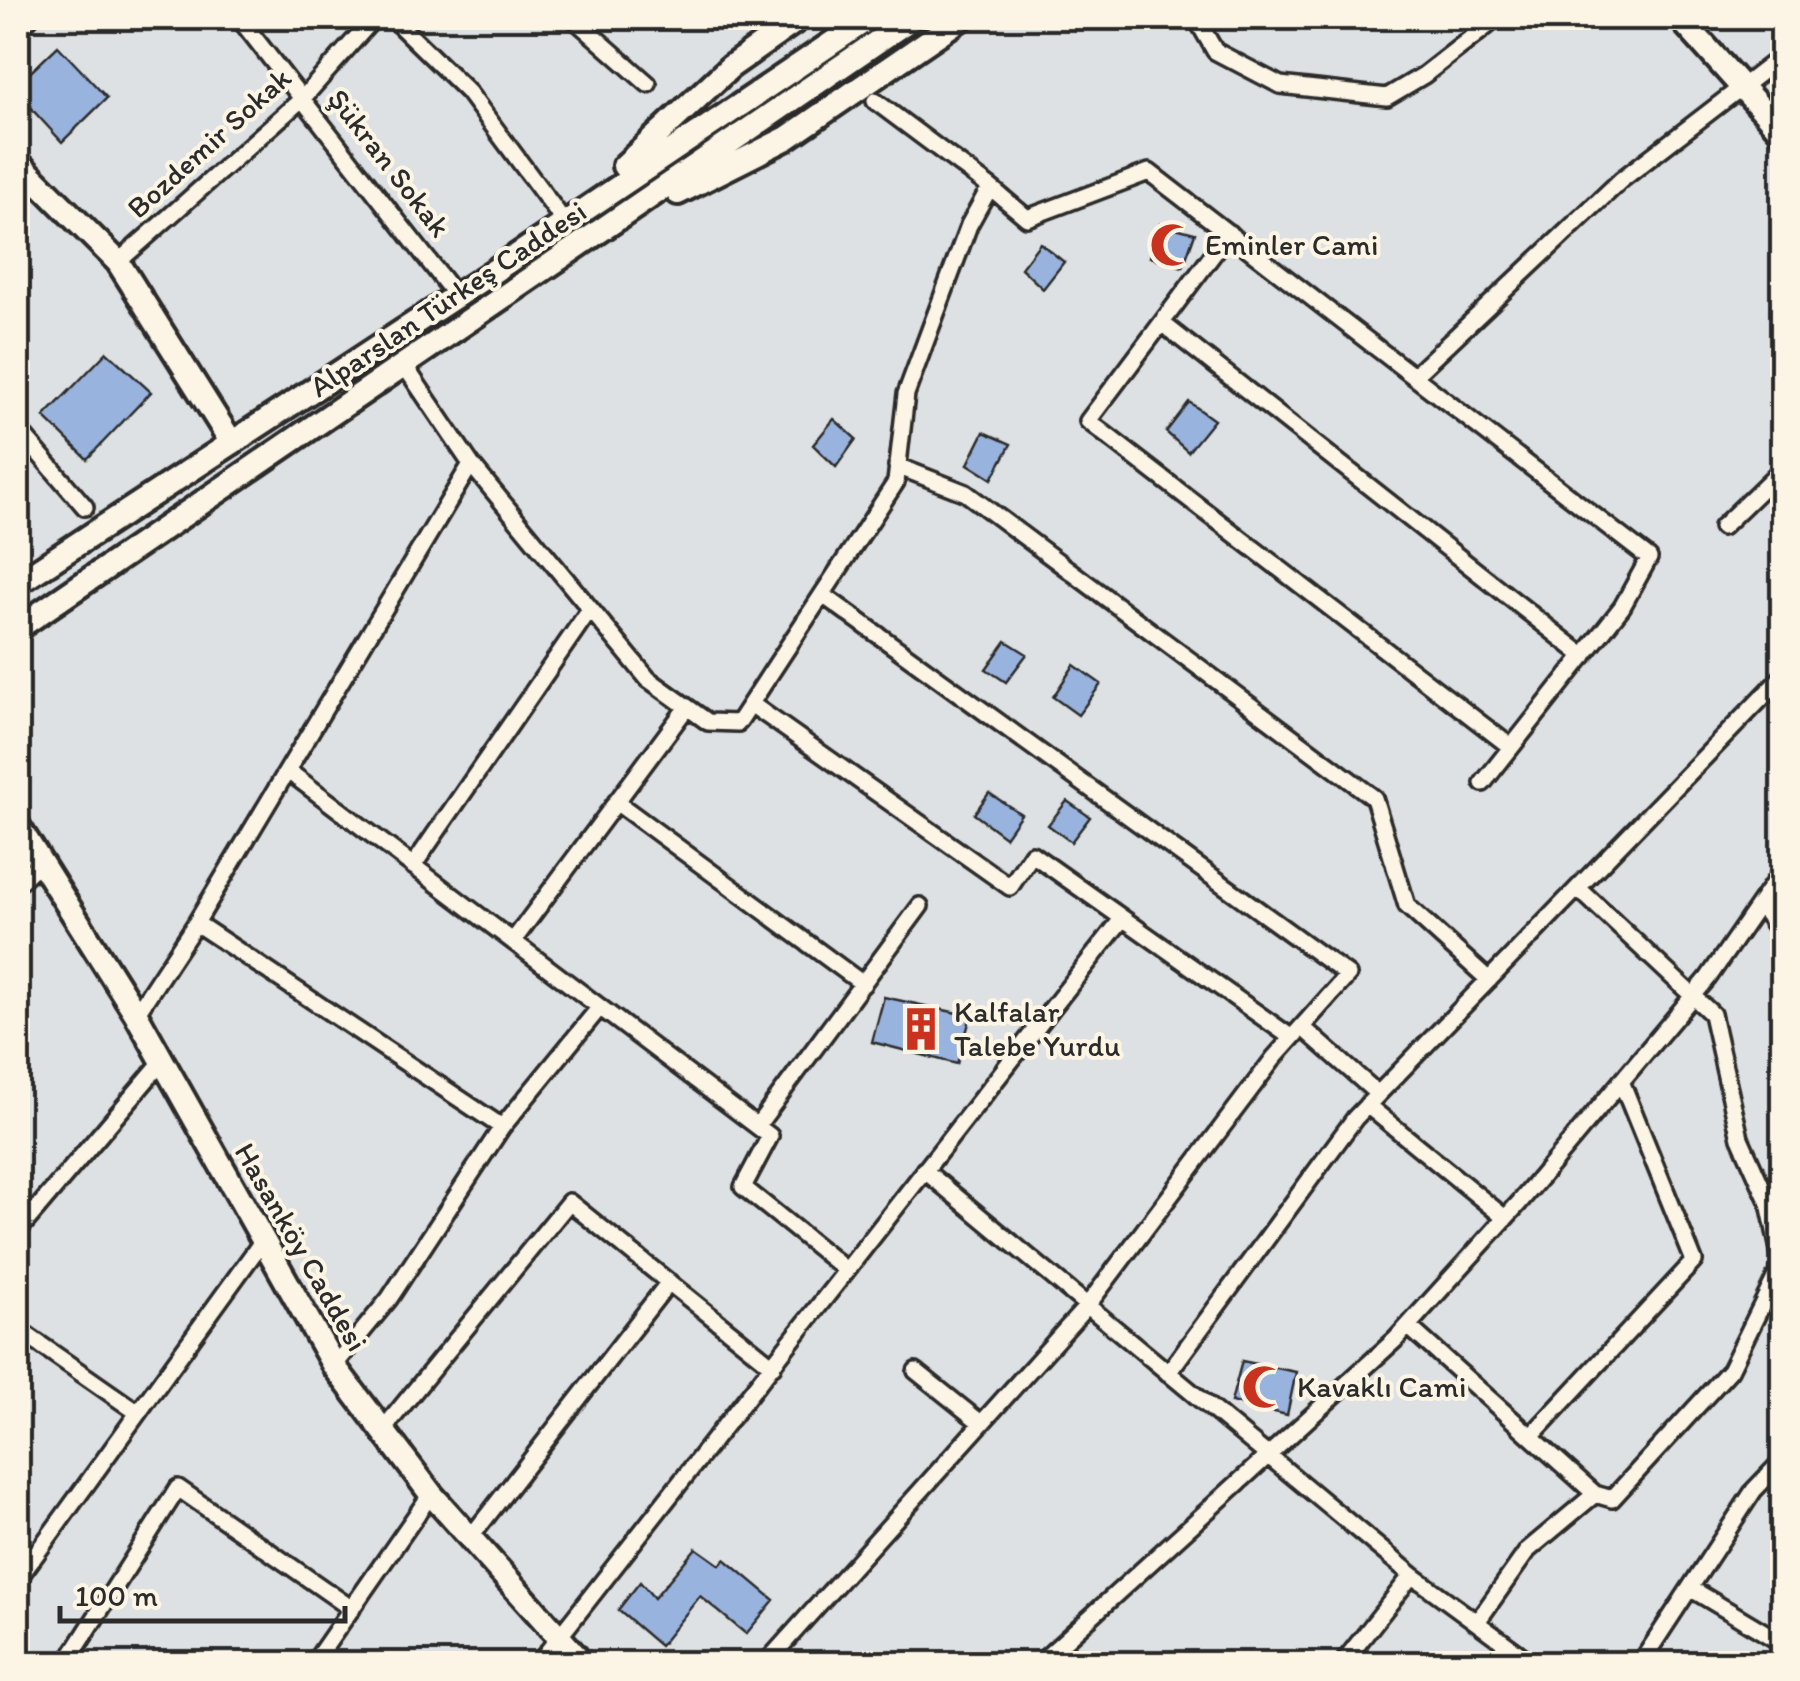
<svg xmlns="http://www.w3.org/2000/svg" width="1800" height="1681" font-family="Itim,sans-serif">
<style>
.building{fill:#99b3df;stroke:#2b2b2b;stroke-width:2.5}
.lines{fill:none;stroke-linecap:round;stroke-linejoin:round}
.street-casing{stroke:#2b2b2b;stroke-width:22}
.secondary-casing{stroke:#2b2b2b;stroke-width:30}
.street{stroke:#fcf5e5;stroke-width:15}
.secondary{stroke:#fcf5e5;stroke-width:22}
.labels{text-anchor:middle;stroke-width:8;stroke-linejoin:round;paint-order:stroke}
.street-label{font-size:30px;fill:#2b2b2b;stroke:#fcf5e5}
.poi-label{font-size:30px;fill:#2b2b2b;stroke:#fcf5e5;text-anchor:start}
</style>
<rect width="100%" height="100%" fill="#dee1e3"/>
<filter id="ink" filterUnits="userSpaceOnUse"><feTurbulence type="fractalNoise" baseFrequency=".01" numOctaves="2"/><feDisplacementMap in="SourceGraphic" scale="20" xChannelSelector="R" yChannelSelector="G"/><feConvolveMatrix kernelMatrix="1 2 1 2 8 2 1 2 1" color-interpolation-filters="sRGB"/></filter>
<g filter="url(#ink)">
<!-- building -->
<path class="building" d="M 58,46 L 107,98 L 62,142 L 18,94 L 18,84 Z
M 1160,224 L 1195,233 L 1183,267 L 1150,257 Z
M 1040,243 L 1064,262 L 1043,289 L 1021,268 Z
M 107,352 L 151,392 L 87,459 L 44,417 Z
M 1189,402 L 1214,420 L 1188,452 L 1166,432 Z
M 834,419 L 856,439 L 836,467 L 813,445 Z
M 984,432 L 1011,444 L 992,479 L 968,464 Z
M 1006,641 L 1027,654 L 1006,682 L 986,669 Z
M 1074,665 L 1101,684 L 1078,715 L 1053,697 Z
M 989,793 L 1021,814 L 1005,837 L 974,814 Z
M 1067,801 L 1090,817 L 1071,842 L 1048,825 Z
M 884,997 L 971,1016 L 957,1064 L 872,1042 Z
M 1242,1361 L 1296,1372 L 1287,1415 L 1231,1402 Z
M 696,1548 L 720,1565 L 725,1559 L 774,1600 L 746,1634 L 700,1596 L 660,1646 L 618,1610 L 640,1582 L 654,1598 Z"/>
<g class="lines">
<!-- street casing -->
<g class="street-casing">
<path id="street" d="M 239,18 L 456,296
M 392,18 L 468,92 L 557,212
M 573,18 L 648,84
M 1196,18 L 1215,51 L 1280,85 L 1387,97 L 1424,75 L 1497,18
M 18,30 L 30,18
M 990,187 L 1027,218 L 1149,172 L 1649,558 L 1622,607 L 1483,783
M 1229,233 L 1088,421 L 1511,747
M 118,262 L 303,98 L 374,18
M 1163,324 L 1584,656
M 404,365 L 471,464 L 648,679 L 708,722 L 738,723 L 896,482 L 906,394 L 969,225 L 990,187 L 875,101
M 1415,375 L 1621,180 L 1782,56
M 18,429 L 85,507
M 897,466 L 966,493 L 1374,798 L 1407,906 L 1489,980
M 1722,527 L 1782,469
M 751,704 L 1010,887 L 1032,854 L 1292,1038
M 288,771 L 770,1136 L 743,1187 L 846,1270
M 616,802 L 863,984
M 413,866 L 590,609
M 18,883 L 39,863
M 1578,888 L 1712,1014 L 1740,1138 L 1769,1203 L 1782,1264 L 1730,1370 L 1612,1499 L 1595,1494
M 1760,904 L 1782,936
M 196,923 L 502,1127
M 513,941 L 687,707
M 136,1014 L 196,923 L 471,464
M 1302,1027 L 1378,1094
M 1367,1105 L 1505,1218
M 757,1126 L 920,906
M 924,1170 L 1412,1575 L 1533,1664
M 18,1231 L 160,1064
M 1408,1326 L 1595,1494 L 1528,1550 L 1477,1622
M 18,1329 L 137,1412
M 334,1366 L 389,1299 L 502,1127 L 600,1007
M 916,1371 L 981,1423
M 1168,1373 L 1355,1118 L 1782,677
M 381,1432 L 569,1202 L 773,1366
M 1531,1436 L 1694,1261 L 1621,1081
M 470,1538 L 669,1282
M 18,1579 L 261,1243
M 1690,1588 L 1782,1643
M 66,1664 L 178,1488 L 352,1609
M 313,1664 L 431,1494
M 538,1664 L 1122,919
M 765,1664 L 1087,1306 L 1274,1058 L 1348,975 L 823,595
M 1039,1664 L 1396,1339 L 1519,1203 L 1708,978 L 1782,871
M 1342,1664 L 1412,1575
M 1640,1664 L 1754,1490 L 1782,1461"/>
</g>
<!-- secondary casing -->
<g class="secondary-casing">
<path id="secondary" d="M 1680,18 L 1782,132
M 18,162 L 118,262 L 232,443
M 624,166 L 730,67 L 800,18
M 678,193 L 787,138 L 962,18
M 18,583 L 491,273 L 869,18
M 18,628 L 912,18
M 18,826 L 136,1014 L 334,1366 L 431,1494 L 583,1664"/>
</g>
<!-- street -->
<use href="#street" class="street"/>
<!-- secondary -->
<use href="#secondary" class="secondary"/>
</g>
</g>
<!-- icons -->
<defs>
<g id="mosque-bare" transform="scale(3.45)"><path d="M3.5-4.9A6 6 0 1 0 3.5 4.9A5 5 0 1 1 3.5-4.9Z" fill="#c8321e" stroke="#fcf5e5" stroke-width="2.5" paint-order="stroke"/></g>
<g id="building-bare" transform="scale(3.45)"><path d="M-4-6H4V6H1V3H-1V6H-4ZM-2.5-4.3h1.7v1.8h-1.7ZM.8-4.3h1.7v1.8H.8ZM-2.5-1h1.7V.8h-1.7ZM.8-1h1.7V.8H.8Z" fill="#c8321e" stroke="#fcf5e5" stroke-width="2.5" paint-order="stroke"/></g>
</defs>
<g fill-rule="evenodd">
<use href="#mosque-bare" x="1172" y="245"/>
<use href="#building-bare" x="921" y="1029"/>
<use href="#mosque-bare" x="1264" y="1387"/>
</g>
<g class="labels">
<!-- street labels -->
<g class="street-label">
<text transform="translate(209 143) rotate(-42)" y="10">Bozdemir Sokak</text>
<text transform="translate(389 163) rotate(52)" y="10">Şükran Sokak</text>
<text transform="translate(448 299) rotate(-34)" y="10">Alparslan Türkeş Caddesi</text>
<text transform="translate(301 1247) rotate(60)" y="10">Hasanköy Caddesi</text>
</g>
<!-- poi labels -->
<g class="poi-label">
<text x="1205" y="255">Eminler Cami</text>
<text x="954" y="1022">Kalfalar<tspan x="954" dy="34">Talebe Yurdu</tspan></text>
<text x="1297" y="1397">Kavaklı Cami</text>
</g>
</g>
<!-- margin -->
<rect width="1800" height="1681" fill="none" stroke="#fcf5e5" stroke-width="60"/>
<rect x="30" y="30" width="1740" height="1621" fill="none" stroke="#2b2b2b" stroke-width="4" filter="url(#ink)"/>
<!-- scale -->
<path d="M60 1606v15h285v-15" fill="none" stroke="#2b2b2b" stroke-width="5"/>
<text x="75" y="1606" font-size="30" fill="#2b2b2b" stroke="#fcf5e5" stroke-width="8" paint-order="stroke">100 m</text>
</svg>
